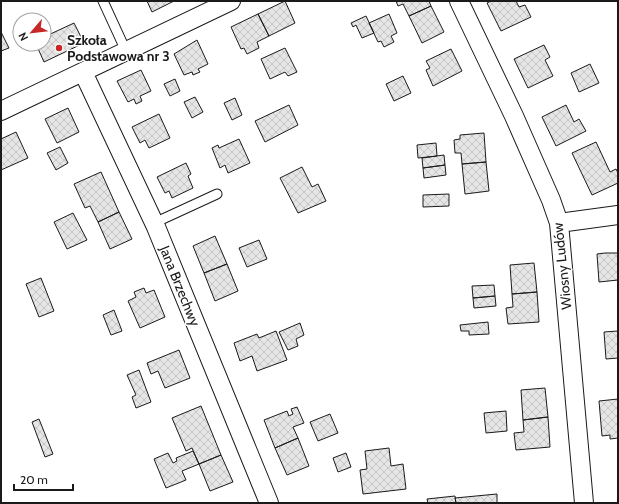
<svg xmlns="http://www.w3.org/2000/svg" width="619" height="504" font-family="Cabin,sans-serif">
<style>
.building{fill:url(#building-cross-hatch);stroke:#1a1a1a}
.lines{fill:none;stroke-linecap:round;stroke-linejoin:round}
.service-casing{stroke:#1a1a1a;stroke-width:11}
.minor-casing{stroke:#1a1a1a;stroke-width:20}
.service{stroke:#fff;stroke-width:9}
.minor{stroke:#fff;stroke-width:18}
.poi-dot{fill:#c62828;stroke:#fff;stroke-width:1.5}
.labels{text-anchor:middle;stroke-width:3;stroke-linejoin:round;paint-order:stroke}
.poi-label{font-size:14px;font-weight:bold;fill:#1a1a1a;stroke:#fff;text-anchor:start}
.street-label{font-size:14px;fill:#1a1a1a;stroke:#fff}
</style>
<defs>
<pattern id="building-cross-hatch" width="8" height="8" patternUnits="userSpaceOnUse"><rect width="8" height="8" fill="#e6e6e6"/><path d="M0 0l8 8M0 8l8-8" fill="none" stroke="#c5c5c5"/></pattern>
</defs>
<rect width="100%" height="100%" fill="#fff"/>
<!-- building -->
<path class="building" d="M 147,1 L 174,1 L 152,12 Z
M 285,1 L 295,23 L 269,36 L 258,14 Z
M 396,1 L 429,1 L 431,6 L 409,16 L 403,4 L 398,6 Z
M 491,1 L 516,1 L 519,7 L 525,5 L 531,17 L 501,31 L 487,3 Z
M 431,6 L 444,32 L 422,43 L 409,16 Z
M 258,14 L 269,36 L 257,42 L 259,48 L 247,54 L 244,48 L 241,49 L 231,27 Z
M 389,14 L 397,33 L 391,36 L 394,42 L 384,47 L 381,41 L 378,42 L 369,23 Z
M 366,16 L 374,33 L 362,38 L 356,25 L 353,27 L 351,23 Z
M 74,23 L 84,43 L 44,62 L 36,44 L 44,44 L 44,37 Z
M 1,32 L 9,48 L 1,51 Z
M 197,40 L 208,64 L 198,69 L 200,72 L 193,75 L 192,72 L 184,75 L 174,54 Z
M 544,45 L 550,57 L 545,60 L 553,76 L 528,88 L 514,59 Z
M 285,48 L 297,72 L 288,76 L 285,72 L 270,79 L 261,59 Z
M 451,49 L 462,71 L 433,86 L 426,70 L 430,68 L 426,61 Z
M 590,64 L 599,83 L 579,92 L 571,73 Z
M 141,70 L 151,91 L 140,96 L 142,101 L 136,104 L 134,99 L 128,102 L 117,81 Z
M 403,76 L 411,93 L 394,101 L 386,84 Z
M 175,79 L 180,91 L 170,96 L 164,84 Z
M 195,97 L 203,112 L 192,118 L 184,102 Z
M 235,98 L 242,115 L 232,120 L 224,103 Z
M 289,105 L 298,125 L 265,142 L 255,121 Z
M 566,105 L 574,122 L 579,119 L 586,131 L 556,146 L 542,117 Z
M 68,108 L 79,132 L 57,143 L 45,119 Z
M 159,114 L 170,138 L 149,148 L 145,140 L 140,143 L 132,127 Z
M 16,132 L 28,158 L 1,170 L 1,139 Z
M 484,133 L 486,162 L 462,164 L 461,153 L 455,153 L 454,140 L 460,139 L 460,135 Z
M 239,139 L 250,163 L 228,173 L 225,165 L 220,168 L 212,148 L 218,145 L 219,148 Z
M 596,142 L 610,172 L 616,169 L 618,173 L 618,183 L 592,195 L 572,153 Z
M 436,143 L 437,156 L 418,158 L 417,145 Z
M 60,147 L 68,163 L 56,170 L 47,153 Z
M 444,155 L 445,165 L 423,168 L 422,158 Z
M 486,162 L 489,191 L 465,194 L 462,164 Z
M 186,163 L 191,174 L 188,176 L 193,188 L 172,198 L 169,191 L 165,193 L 157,177 Z
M 445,165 L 446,175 L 424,178 L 423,168 Z
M 302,167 L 312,187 L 318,184 L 326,201 L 298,213 L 280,178 Z
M 101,172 L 119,212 L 98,222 L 90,206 L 85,208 L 74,184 Z
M 449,194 L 449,206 L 423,207 L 423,195 Z
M 119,212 L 132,239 L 110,249 L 98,222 Z
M 73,213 L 87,240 L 67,249 L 54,222 Z
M 215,236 L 227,264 L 204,273 L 193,246 Z
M 259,240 L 267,259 L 247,267 L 239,248 Z
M 605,253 L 618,253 L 618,280 L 599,282 L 597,254 Z
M 534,263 L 537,292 L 512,294 L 510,265 Z
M 227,264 L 238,291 L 215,301 L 204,273 Z
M 41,278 L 54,311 L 39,317 L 26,284 Z
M 494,285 L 495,296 L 473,298 L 472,286 Z
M 144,288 L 146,293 L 154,290 L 165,317 L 140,328 L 128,301 L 136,297 L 134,292 Z
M 537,292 L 539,322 L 508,324 L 506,308 L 513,307 L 512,294 Z
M 495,296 L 496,306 L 474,308 L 473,298 Z
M 114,310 L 122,331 L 111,335 L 103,315 Z
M 488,322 L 489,334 L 469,335 L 469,331 L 461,331 L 460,325 Z
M 300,323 L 304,335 L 296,339 L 298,346 L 288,350 L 279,332 Z
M 276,331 L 287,360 L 257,371 L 252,356 L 240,361 L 234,343 L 257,334 L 259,338 Z
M 618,331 L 618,358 L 606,359 L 604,332 Z
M 179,350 L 190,378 L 165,388 L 158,371 L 151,374 L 147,363 Z
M 139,370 L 151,402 L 136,408 L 132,397 L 136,395 L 127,375 Z
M 545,388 L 548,417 L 523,420 L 521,390 Z
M 618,399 L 618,438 L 610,439 L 610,435 L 602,436 L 599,401 Z
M 201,406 L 221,455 L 199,464 L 192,448 L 186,451 L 172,418 Z
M 297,407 L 304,423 L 293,427 L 298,438 L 275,448 L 264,420 L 287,411 L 289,416 L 293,414 L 291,409 Z
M 506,411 L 507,431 L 486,433 L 484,413 Z
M 330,414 L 338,433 L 318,441 L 310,422 Z
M 548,417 L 550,447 L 516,450 L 514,433 L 524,432 L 523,420 Z
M 39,419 L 53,454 L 45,457 L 32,422 Z
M 298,438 L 309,466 L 287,475 L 275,448 Z
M 389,448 L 391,466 L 403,464 L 406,489 L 363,494 L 360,470 L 367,469 L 365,451 Z
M 193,451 L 199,464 L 182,471 L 186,480 L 166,488 L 154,459 L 168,453 L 173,463 L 177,461 L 176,458 Z
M 346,453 L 351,467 L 338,472 L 333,458 Z
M 221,455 L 233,482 L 210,491 L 199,464 Z
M 497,494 L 497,503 L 456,503 L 455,498 Z
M 455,496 L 456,503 L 428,503 L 427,499 Z"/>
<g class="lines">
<!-- service casing -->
<g class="service-casing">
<path id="service" d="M 103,1 L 126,51
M 154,223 L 217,194"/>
</g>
<!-- minor casing -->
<g class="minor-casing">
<path id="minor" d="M 459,1 L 514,116 L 551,200 L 559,223 L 584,503
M 83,72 L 156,227 L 269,503
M 1,111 L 231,1
M 559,223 L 618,215"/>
</g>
<!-- service -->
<use href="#service" class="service"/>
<!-- minor -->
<use href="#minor" class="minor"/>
</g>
<!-- markers -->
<circle class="poi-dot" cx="59" cy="48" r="4"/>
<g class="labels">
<!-- poi labels -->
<g class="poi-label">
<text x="67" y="45">Szkoła<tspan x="67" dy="16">Podstawowa nr 3</tspan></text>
</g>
<!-- street labels -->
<g class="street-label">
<text transform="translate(562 266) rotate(-96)" y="5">Wiosny Ludów</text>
<text transform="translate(180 286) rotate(68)" y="5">Jana Brzechwy</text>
</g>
</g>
<!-- border -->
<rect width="619" height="504" fill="none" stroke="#1a1a1a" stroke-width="4"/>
<!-- north arrow -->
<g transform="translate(32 32) rotate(242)"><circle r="19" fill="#ffffff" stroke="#a3a3a3"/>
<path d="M0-3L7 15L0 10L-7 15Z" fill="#c62828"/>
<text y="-6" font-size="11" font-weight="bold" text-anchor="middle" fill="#1a1a1a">N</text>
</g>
<!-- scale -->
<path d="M14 484v6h59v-6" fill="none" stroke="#1a1a1a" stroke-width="2"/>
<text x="20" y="484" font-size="12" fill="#1a1a1a" stroke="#ffffff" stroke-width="3" paint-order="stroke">20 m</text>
</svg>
